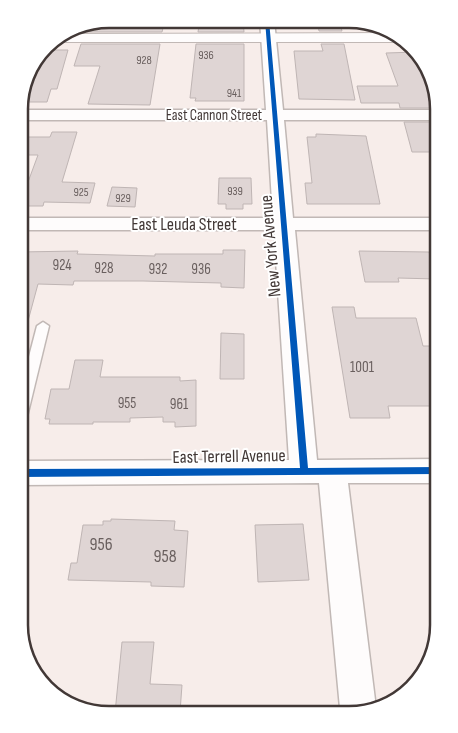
<svg xmlns="http://www.w3.org/2000/svg" width="458" height="733" font-family="'Sofia Sans Condensed',sans-serif">
<style>
.building{fill:#dfd5d4;stroke:#bfb5b4}
.lines{fill:none;stroke-linecap:round;stroke-linejoin:round}
.service-casing{stroke:#c1b8b5;stroke-width:3}
.minor-casing{stroke:#c1b8b5;stroke-width:3}
.tertiary-casing{stroke:#c1b8b5;stroke-width:2}
.service{fill:#fefcfc;fill-rule:evenodd}
.minor{fill:#fefcfc;fill-rule:evenodd}
.tertiary{fill:#fefcfc;fill-rule:evenodd}
.cycleway-casing{stroke:#fff;stroke-width:3}
.cycleway{fill:#0057b8;fill-rule:evenodd}
.labels{text-anchor:middle;stroke-width:4;stroke-linejoin:round;paint-order:stroke}
.far-number-label{font-size:12px;fill:#695f5e}
.far-street-label{font-size:15px;fill:#423836;stroke:#fff}
.number-label{font-size:15px;fill:#695f5e}
.street-label{font-size:18px;fill:#423836;stroke:#fff}
.near-number-label{font-size:18px;fill:#695f5e}
.rim{fill:none;stroke:#423836;stroke-width:2.5}
</style>
<rect width="100%" height="100%" fill="#f7edea"/>
<!-- building -->
<path class="building" d="M 108,19 L 135,20 L 165,20 L 162,32 L 85,32 L 86,27 Z
M 200,19 L 243,20 L 244,32 L 198,32 Z
M 317,20 L 339,20 L 342,31 L 319,31 Z
M 81,44 L 160,44 L 150,105 L 88,104 L 100,66 L 74,66 Z
M 196,44 L 244,44 L 244,101 L 195,101 L 196,98 L 190,98 Z
M 321,44 L 344,44 L 355,100 L 299,99 L 294,51 L 323,51 Z
M 48,50 L 68,50 L 57,89 L 51,89 L 47,102 L 26,102 L 38,66 L 45,51 Z
M 417,52 L 433,74 L 439,108 L 400,108 L 399,103 L 361,103 L 357,86 L 398,86 L 386,53 Z
M 404,122 L 439,122 L 439,152 L 412,152 Z
M 52,132 L 77,132 L 62,182 L 95,183 L 90,203 L 44,202 L 43,206 L 24,206 L 26,201 L 21,201 L 38,155 L 19,155 L 19,137 L 50,137 Z
M 316,134 L 366,136 L 380,204 L 307,204 L 305,183 L 312,183 L 307,137 L 316,137 Z
M 219,178 L 251,178 L 252,204 L 243,204 L 243,209 L 226,209 L 226,204 L 218,204 Z
M 112,187 L 137,188 L 135,207 L 107,206 Z
M 223,250 L 245,250 L 244,288 L 221,287 L 221,283 L 143,281 L 74,281 L 73,285 L 38,284 L 25,332 L 19,331 L 19,252 L 78,251 L 77,254 L 155,256 L 155,254 L 223,254 Z
M 359,251 L 429,252 L 436,279 L 398,278 L 399,282 L 365,282 Z
M 332,307 L 354,307 L 356,318 L 416,318 L 423,346 L 439,346 L 439,406 L 388,406 L 390,418 L 350,418 Z
M 221,333 L 244,334 L 244,379 L 220,379 Z
M 75,360 L 103,360 L 100,377 L 180,377 L 180,381 L 196,380 L 196,426 L 175,427 L 175,422 L 163,422 L 163,417 L 130,418 L 130,422 L 93,422 L 93,424 L 49,424 L 50,419 L 45,419 L 51,389 L 69,389 Z
M 111,519 L 175,521 L 174,530 L 188,531 L 184,587 L 151,586 L 151,582 L 68,580 L 71,563 L 77,563 L 83,525 L 103,525 L 103,521 L 111,521 Z
M 303,524 L 309,580 L 258,582 L 255,525 Z
M 122,642 L 154,642 L 150,684 L 182,685 L 180,712 L 115,713 Z"/>
<g class="lines">
<!-- service casing -->
<g class="service-casing">
<path id="service" d="M 43,322 L 49,326 L 26,421 L 24,425 L 19,426 L 19,395 L 37,326 Z"/>
</g>
<!-- minor casing -->
<g class="minor-casing">
<path id="minor" d="M 260,20 L 274,20 L 283,110 L 439,110 L 439,120 L 284,120 L 293,218 L 439,218 L 439,230 L 295,230 L 317,460 L 439,459 L 439,483 L 348,483 L 376,708 L 340,708 L 319,483 L 19,485 L 19,461 L 289,460 L 274,230 L 19,230 L 19,218 L 273,218 L 267,120 L 19,120 L 19,110 L 266,110 Z"/>
</g>
<!-- tertiary casing -->
<g class="tertiary-casing">
<path id="tertiary" d="M 393,33 L 409,42 L 48,42 L 67,34 Z"/>
</g>
<!-- service -->
<use href="#service" class="service"/>
<!-- minor -->
<use href="#minor" class="minor"/>
<!-- tertiary -->
<use href="#tertiary" class="tertiary"/>
<!-- cycleway casing -->
<g class="cycleway-casing">
<path id="cycleway" d="M 265,20 L 269,20 L 308,468 L 439,467 L 439,474 L 19,477 L 19,469 L 300,468 Z"/>
</g>
<!-- cycleway -->
<use href="#cycleway" class="cycleway"/>
</g>
<g class="labels">
<!-- far-number labels -->
<g class="far-number-label">
<text x="206" y="59">936</text>
<text x="144" y="64">928</text>
<text x="234" y="97">941</text>
<text x="235" y="195">939</text>
<text x="81" y="196">925</text>
<text x="123" y="202">929</text>
</g>
<!-- far-street labels -->
<g class="far-street-label">
<text x="214" y="120">East Cannon Street</text>
</g>
<!-- number labels -->
<g class="number-label">
<text x="62" y="270">924</text>
<text x="104" y="273">928</text>
<text x="158" y="274">932</text>
<text x="201" y="274">936</text>
<text x="362" y="372">1001</text>
<text x="127" y="408">955</text>
<text x="179" y="409">961</text>
</g>
<!-- street labels -->
<g class="street-label">
<text x="184" y="230">East Leuda Street</text>
<text transform="translate(270 246) rotate(-95)" y="6">New York Avenue</text>
<text transform="translate(229 456) rotate(-1)" y="6">East Terrell Avenue</text>
</g>
<!-- near-number labels -->
<g class="near-number-label">
<text x="101" y="550">956</text>
<text x="165" y="562">958</text>
</g>
</g>
<!-- crop -->
<path d="M0 0H458V733H0ZM109 28H349A81 81 0 0 1 430 109V625A81 81 0 0 1 349 706H109A81 81 0 0 1 28 625V109A81 81 0 0 1 109 28Z" fill="#fff" fill-rule="evenodd"/>
<path class="rim" d="M109 28H349A81 81 0 0 1 430 109V625A81 81 0 0 1 349 706H109A81 81 0 0 1 28 625V109A81 81 0 0 1 109 28Z"/>
</svg>
